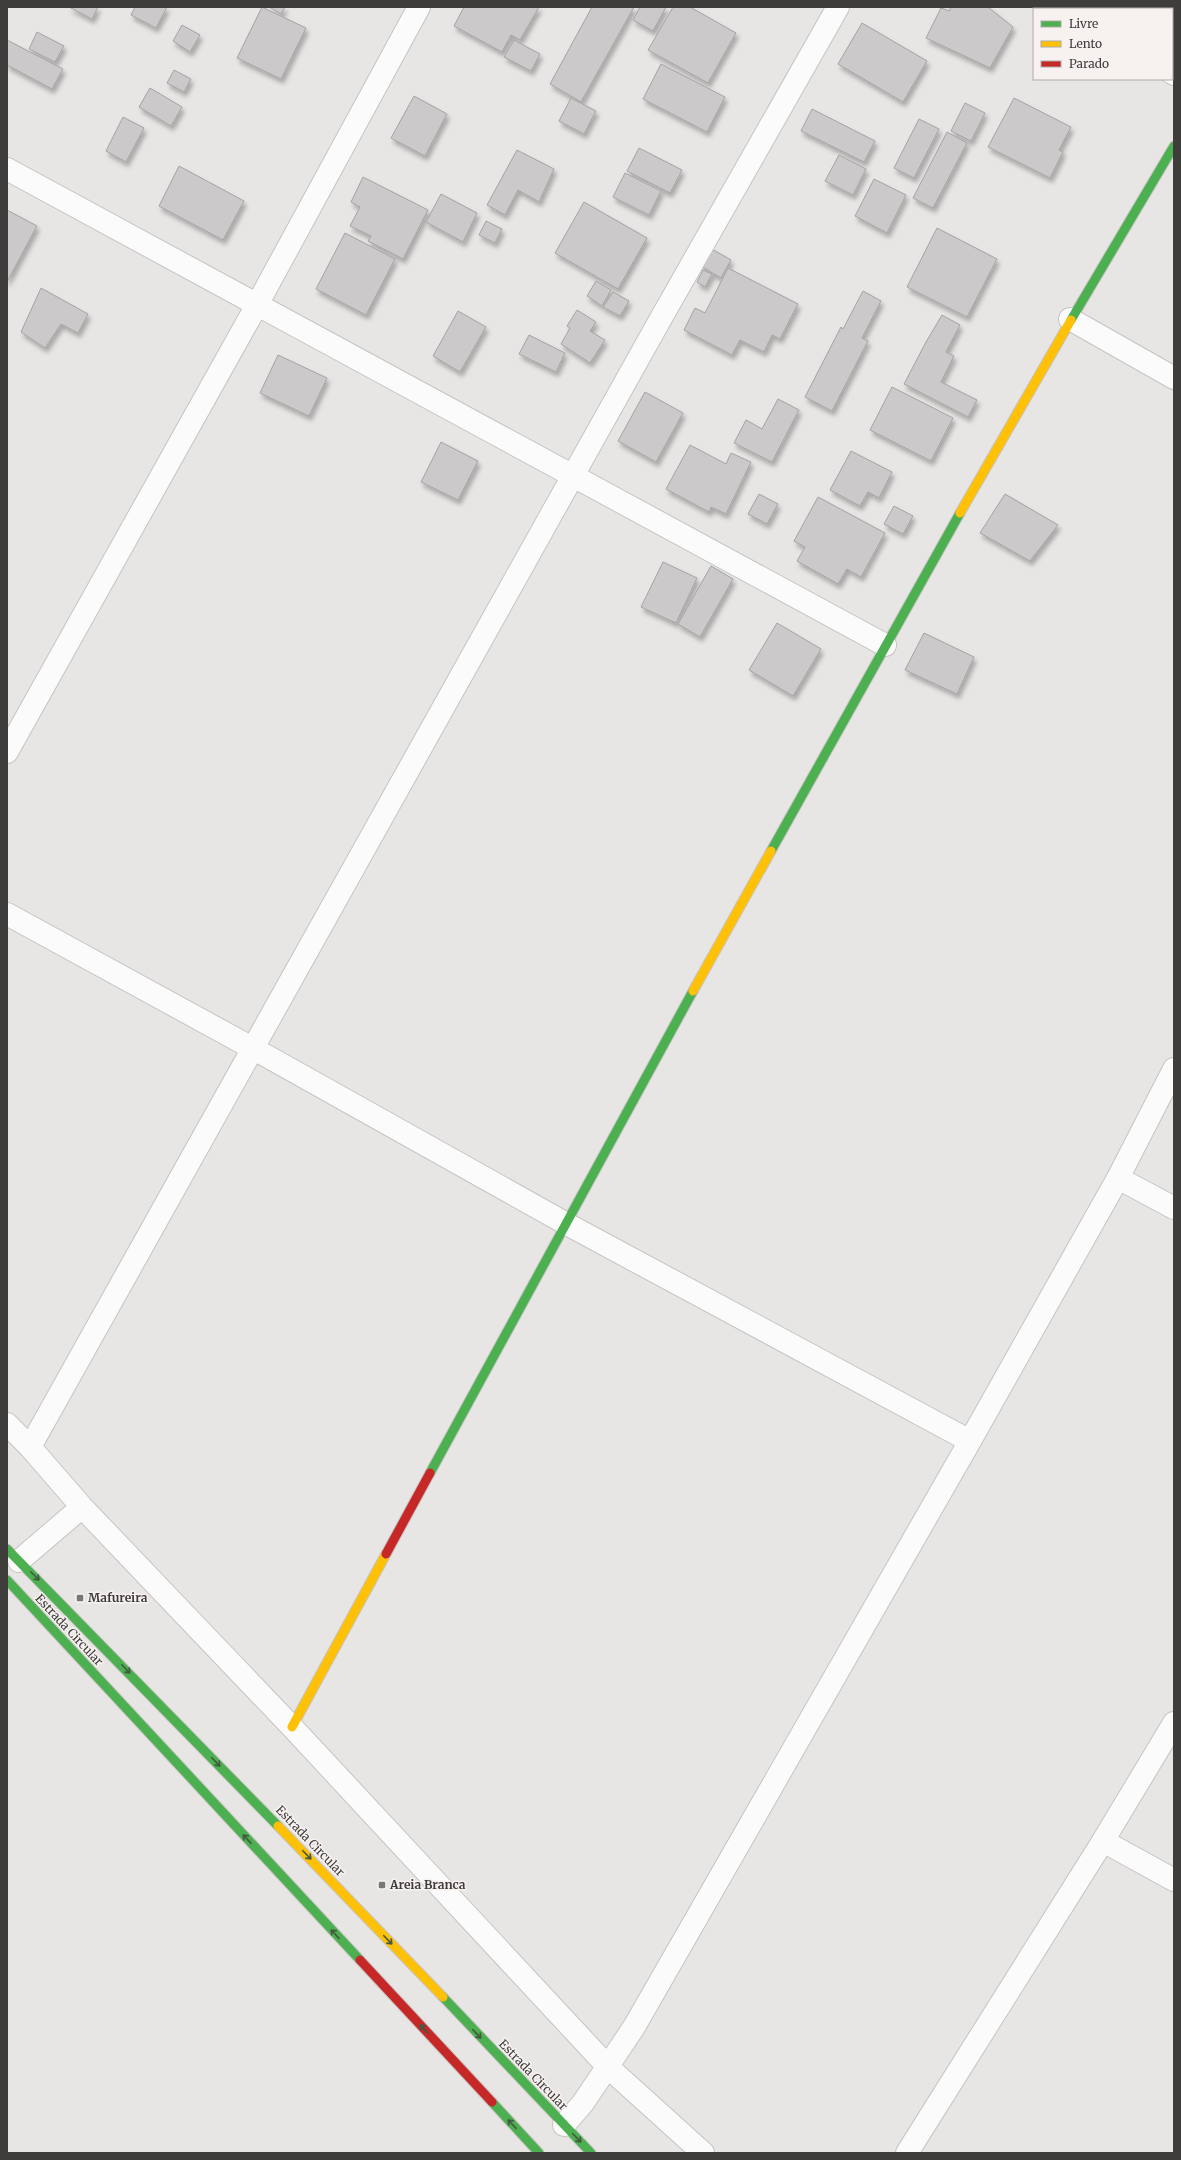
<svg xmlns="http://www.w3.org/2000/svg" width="1181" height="2160" font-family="Merriweather,serif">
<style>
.building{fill:#cbc9ca;stroke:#a4a2a3;filter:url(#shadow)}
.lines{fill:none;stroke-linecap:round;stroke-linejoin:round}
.street-casing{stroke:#c6c4c2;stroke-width:24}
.fast-casing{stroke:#c6c4c2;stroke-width:11}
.slow-casing{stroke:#c6c4c2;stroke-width:11}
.jam-casing{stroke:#c6c4c2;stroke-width:11}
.street{stroke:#fcfbfb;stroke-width:22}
.fast{stroke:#4caf50;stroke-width:9}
.slow{stroke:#ffc107;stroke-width:9}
.jam{stroke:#c62828;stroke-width:9}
.oneway{stroke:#425a40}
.poi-dot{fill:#7a7876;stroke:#f7f2f0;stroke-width:1.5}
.labels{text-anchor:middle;stroke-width:3;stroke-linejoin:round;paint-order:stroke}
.poi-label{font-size:12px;font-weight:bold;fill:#3e3d3b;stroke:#f7f2f0;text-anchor:start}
.street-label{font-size:12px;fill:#3e3d3b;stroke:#f7f2f0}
</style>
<defs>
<filter id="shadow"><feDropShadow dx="2.5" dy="4.5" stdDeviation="2" flood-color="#0004"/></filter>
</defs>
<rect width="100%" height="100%" fill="#e8e6e4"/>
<!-- building -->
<path class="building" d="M 69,7 L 98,7 L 92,19 Z
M 135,7 L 167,7 L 156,28 L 131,15 Z
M 262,7 L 306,28 L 281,79 L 237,58 Z
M 269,7 L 285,7 L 281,14 Z
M 464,7 L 539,7 L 520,40 L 511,35 L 502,52 L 454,26 Z
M 592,7 L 634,7 L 581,102 L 550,84 Z
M 640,7 L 666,7 L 653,31 L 633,20 Z
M 673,7 L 690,7 L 736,33 L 708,83 L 648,50 Z
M 950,7 L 988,7 L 1013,27 L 990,68 L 926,38 L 941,8 L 950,11 Z
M 862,23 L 927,61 L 903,102 L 838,64 Z
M 182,25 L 200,35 L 190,52 L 173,41 Z
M 37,32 L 64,46 L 55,62 L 29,49 Z
M 7,40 L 63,69 L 52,89 L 7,65 Z
M 514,40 L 540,54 L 531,71 L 504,57 Z
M 661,64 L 725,97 L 707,132 L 643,99 Z
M 174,70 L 191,79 L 184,92 L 167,83 Z
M 150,88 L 182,107 L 171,126 L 139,107 Z
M 414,96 L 447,114 L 425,156 L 391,138 Z
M 571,98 L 596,111 L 584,134 L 559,121 Z
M 1014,98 L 1071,127 L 1059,150 L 1063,152 L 1050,178 L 988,147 Z
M 965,103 L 985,113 L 971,141 L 951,131 Z
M 812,109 L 875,141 L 864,162 L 801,131 Z
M 123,117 L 144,128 L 126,162 L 106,151 Z
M 919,119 L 939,129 L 914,178 L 894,168 Z
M 947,132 L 967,143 L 933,208 L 913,198 Z
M 639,148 L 682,170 L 670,193 L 627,171 Z
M 517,150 L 554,169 L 539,202 L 518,190 L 505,215 L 487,205 Z
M 839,155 L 866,169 L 853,195 L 825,181 Z
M 179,166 L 244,201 L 223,240 L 159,206 Z
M 625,173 L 661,191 L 649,215 L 613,197 Z
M 363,177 L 428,210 L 403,259 L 368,241 L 371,236 L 350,226 L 360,207 L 351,202 Z
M 874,179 L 906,195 L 887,233 L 855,216 Z
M 441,194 L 477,213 L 463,242 L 426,222 Z
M 584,202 L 647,238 L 618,289 L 555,253 Z
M 7,210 L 37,226 L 7,282 Z
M 486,221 L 502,229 L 495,243 L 479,235 Z
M 937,228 L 997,259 L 967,317 L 907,287 Z
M 345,233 L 395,259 L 366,315 L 316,289 Z
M 710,248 L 731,260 L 721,278 L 699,265 Z
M 728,268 L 798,304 L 780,339 L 772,335 L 764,352 L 740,340 L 732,355 L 684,330 L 695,308 L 705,313 Z
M 703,270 L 712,274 L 705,287 L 697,282 Z
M 596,281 L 611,290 L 602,306 L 587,296 Z
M 41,288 L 88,314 L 78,333 L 61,324 L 45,348 L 21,332 Z
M 863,291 L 881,301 L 862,338 L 868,341 L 832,411 L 805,397 L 841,327 L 843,329 Z
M 613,292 L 629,301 L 620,316 L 603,307 Z
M 577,310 L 596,322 L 590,331 L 605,340 L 590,363 L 561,344 L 570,328 L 567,326 Z
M 458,311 L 486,327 L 460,372 L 433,356 Z
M 942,315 L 960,325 L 946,352 L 954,356 L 941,382 L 977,400 L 968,417 L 904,384 L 926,342 Z
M 529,335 L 565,353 L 556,372 L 519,354 Z
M 278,355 L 327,378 L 309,416 L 260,393 Z
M 892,387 L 953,418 L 931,461 L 870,430 Z
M 645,392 L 683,413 L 656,462 L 618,441 Z
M 778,399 L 799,410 L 772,462 L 734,443 L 746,420 L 762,429 Z
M 441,442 L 478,461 L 458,500 L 421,482 Z
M 690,445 L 726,464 L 731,453 L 751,462 L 726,514 L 711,507 L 709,512 L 666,489 Z
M 851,451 L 892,472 L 879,498 L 868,492 L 860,506 L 830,490 Z
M 759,494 L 778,504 L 767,524 L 748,514 Z
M 1005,494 L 1058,525 L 1030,561 L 980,533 Z
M 818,497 L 885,533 L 861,577 L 847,569 L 838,584 L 797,561 L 805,547 L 794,541 Z
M 894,506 L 913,516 L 903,534 L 884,524 Z
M 663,562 L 697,578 L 676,623 L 641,607 Z
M 711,566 L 733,579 L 700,637 L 678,624 Z
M 777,623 L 821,649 L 793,696 L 749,670 Z
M 924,633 L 974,657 L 957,694 L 905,670 Z"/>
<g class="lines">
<!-- street casing -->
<g class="street-casing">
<path id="street" d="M 1060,7 L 1063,9
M 1172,73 L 1174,74
M 7,169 L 885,645
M 1070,319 L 1174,378
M 7,752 L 258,303 L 419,7
M 7,914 L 254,1049 L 565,1223 L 970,1441
M 1118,1178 L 1174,1208
M 7,1424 L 30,1447 L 82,1507 L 292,1727 L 609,2068 L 703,2153
M 30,1447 L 660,320 L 838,7
M 19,1561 L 82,1507
M 1174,1723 L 1103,1841 L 1174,1880
M 564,2125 L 583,2103 L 634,2027 L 970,1441 L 1118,1178 L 1174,1069
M 907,2153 L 1103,1841"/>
</g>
<!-- fast casing -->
<g class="fast-casing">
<path id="fast" d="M 1071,320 L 1174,146
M 771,851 L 960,513
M 430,1473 L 693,991
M 7,1549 L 278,1826
M 7,1580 L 360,1960
M 443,1997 L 591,2153
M 492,2102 L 539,2153"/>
</g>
<!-- slow casing -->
<g class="slow-casing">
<path id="slow" d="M 960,513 L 1071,320
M 693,991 L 771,851
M 292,1727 L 386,1554
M 278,1826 L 443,1997"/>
</g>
<!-- jam casing -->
<g class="jam-casing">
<path id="jam" d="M 386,1554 L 430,1473
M 360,1960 L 492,2102"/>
</g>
<!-- street -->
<use href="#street" class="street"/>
<!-- fast -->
<use href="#fast" class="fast"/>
<!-- slow -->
<use href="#slow" class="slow"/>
<!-- jam -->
<use href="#jam" class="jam"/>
</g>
<!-- one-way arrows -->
<defs><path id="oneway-shaft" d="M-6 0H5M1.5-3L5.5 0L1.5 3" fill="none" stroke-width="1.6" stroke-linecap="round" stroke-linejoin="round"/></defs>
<g class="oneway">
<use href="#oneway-shaft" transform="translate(35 1576) rotate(45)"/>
<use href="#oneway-shaft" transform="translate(126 1669) rotate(46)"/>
<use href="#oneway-shaft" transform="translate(216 1762) rotate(46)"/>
<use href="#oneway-shaft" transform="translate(247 1839) rotate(-133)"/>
<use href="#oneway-shaft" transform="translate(307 1855) rotate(46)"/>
<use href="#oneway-shaft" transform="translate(335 1934) rotate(-133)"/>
<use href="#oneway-shaft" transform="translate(388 1940) rotate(46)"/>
<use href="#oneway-shaft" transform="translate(424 2029) rotate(-133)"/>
<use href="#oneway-shaft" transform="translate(477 2034) rotate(46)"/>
<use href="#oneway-shaft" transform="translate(512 2124) rotate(-133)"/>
<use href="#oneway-shaft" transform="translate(577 2138) rotate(46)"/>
</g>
<!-- markers -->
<g class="poi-dot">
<rect x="76" y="1594" width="8" height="8" rx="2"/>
<rect x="378" y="1881" width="8" height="8" rx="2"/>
</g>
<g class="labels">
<!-- poi labels -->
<g class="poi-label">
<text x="88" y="1602">Mafureira</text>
<text x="390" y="1889">Areia Branca</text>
</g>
<!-- street labels -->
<g class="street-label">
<text transform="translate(69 1630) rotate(47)" y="4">Estrada Circular</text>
<text transform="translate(310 1841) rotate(46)" y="4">Estrada Circular</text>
<text transform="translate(533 2075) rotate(46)" y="4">Estrada Circular</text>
</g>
</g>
<!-- border -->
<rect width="1181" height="2160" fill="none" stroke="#3e3d3b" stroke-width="16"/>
<!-- legend -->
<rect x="1033" y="8" width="140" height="72" fill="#f7f2f0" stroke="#adaaa8"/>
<rect x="1041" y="21" width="20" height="6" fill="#4caf50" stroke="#adaaa8"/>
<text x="1069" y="28" font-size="12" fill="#3e3d3b">Livre</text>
<rect x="1041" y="41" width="20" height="6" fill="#ffc107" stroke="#adaaa8"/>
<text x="1069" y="48" font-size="12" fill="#3e3d3b">Lento</text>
<rect x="1041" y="61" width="20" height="6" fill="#c62828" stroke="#adaaa8"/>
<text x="1069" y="68" font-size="12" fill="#3e3d3b">Parado</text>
</svg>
